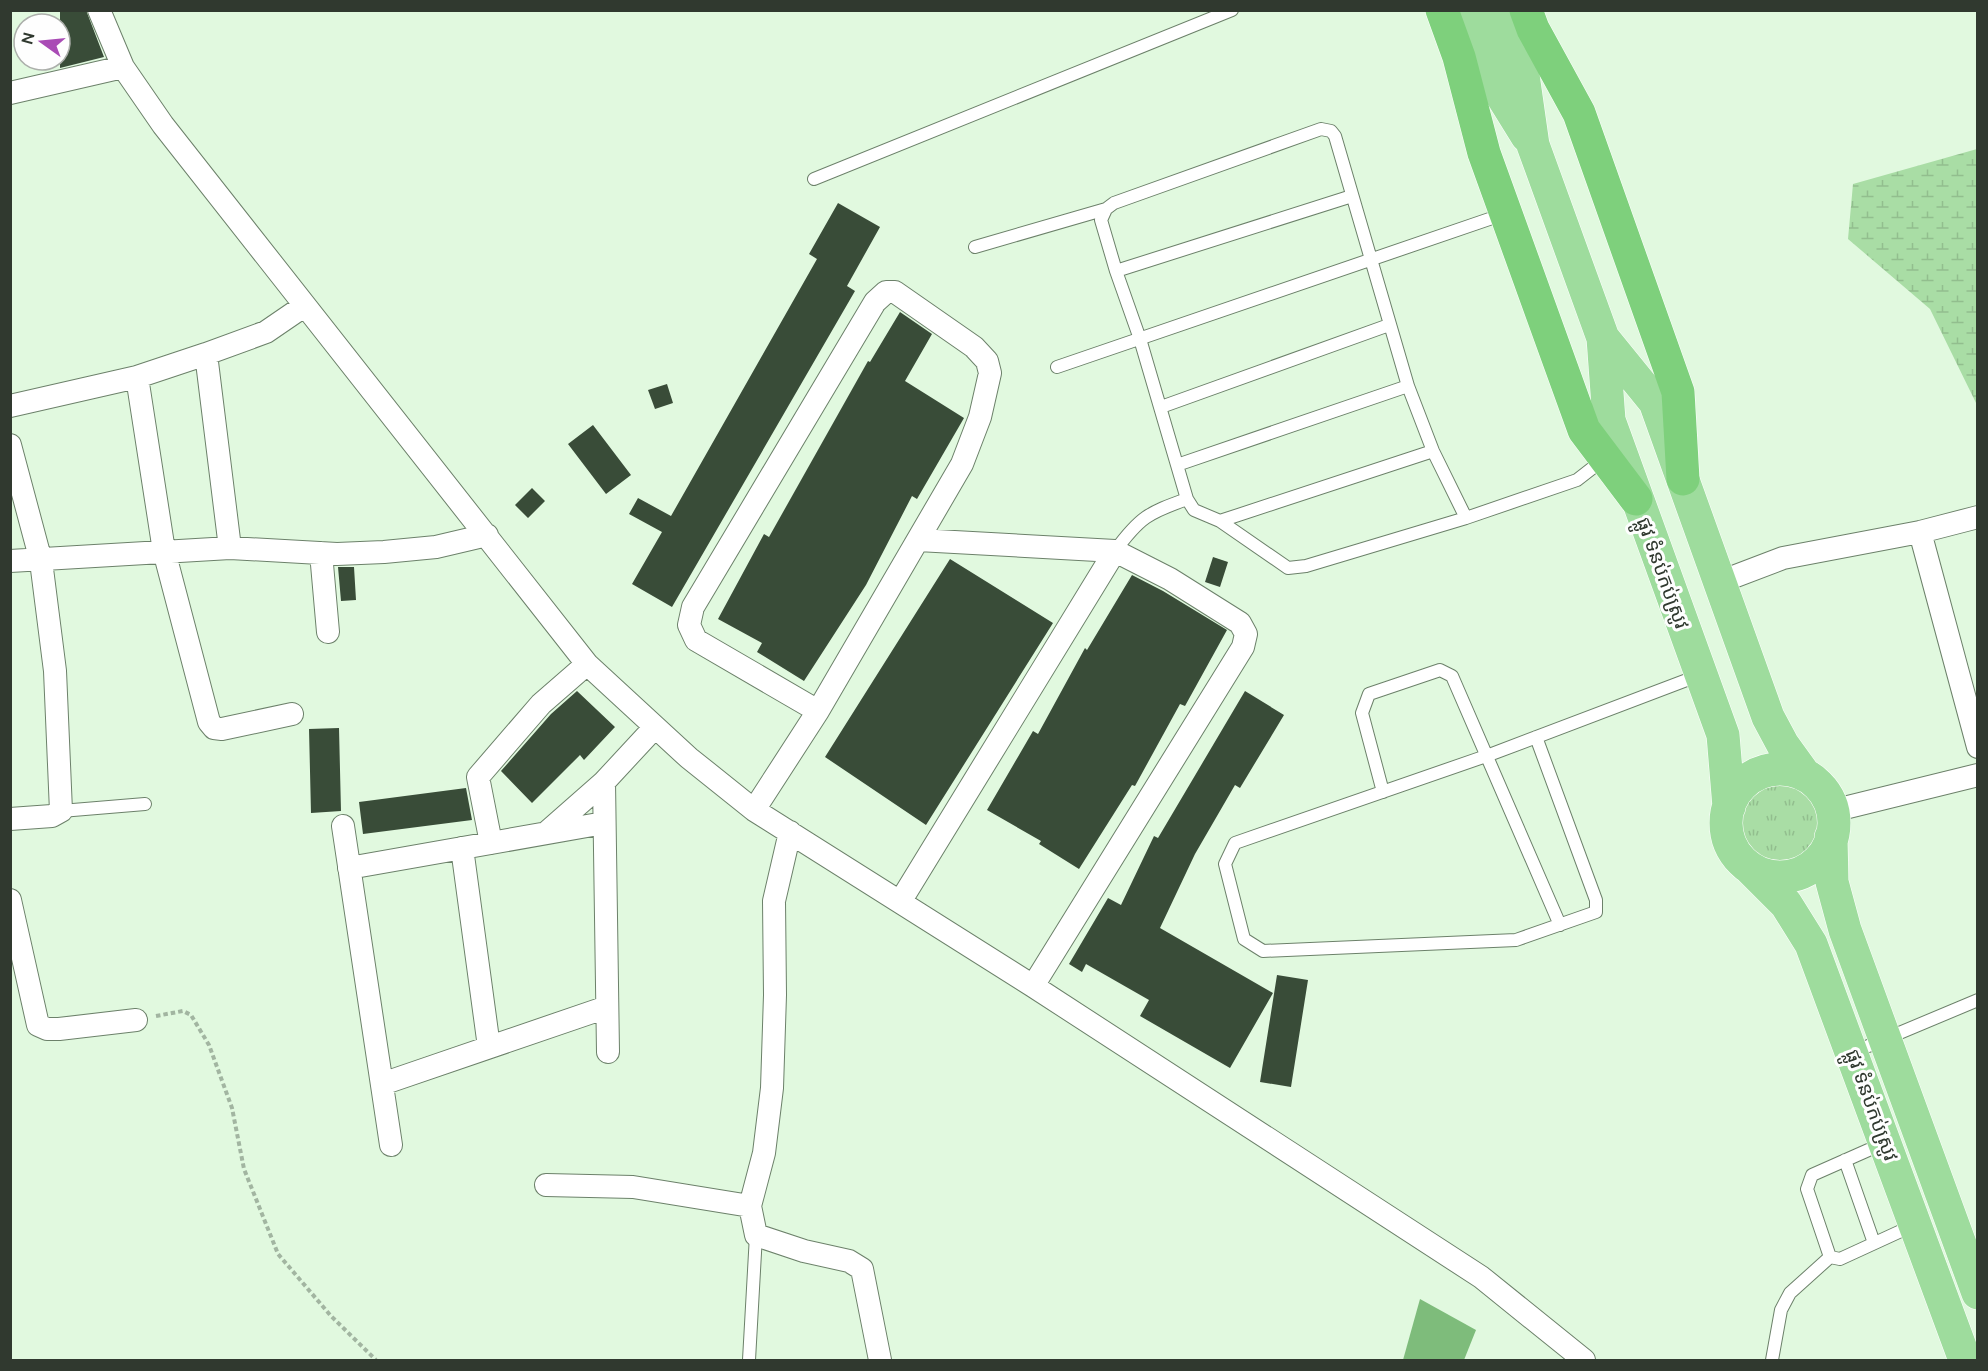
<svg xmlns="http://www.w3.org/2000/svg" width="1988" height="1371" font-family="Ubuntu,'Noto Sans Khmer',sans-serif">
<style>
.grass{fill:url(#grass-tufts)}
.wetland{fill:url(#wetland-marsh)}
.water{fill:#7ebc7b}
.building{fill:#394c38}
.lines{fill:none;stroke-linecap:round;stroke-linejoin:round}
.service-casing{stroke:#6c816a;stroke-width:14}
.minor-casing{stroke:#6c816a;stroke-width:24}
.primary-casing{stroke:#fff;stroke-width:34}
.trunk-casing{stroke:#fff;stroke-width:34}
.path{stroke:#a2b5a1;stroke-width:4;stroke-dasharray:4.5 3;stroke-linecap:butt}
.service{stroke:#fff;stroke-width:12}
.minor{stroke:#fff;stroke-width:22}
.primary{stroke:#9edc9d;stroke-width:33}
.trunk{stroke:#7ed07c;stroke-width:33}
.labels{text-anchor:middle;stroke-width:6;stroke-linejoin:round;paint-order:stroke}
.street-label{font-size:20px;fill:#30392f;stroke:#fefefe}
</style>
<defs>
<pattern id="grass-tufts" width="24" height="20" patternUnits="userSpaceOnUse" patternTransform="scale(1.5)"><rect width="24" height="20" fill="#a9dda5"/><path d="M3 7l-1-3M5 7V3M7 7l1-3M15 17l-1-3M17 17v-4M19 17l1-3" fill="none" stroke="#92be8e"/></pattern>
<pattern id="wetland-marsh" width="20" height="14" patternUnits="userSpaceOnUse" patternTransform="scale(1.5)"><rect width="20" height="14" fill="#a9dda5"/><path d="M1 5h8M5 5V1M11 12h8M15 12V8" fill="none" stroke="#92be8e"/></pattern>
</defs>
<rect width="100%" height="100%" fill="#e1f9df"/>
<!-- grass -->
<path class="grass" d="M1741 823a39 39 0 1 1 78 0a39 39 0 1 1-78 0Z"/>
<!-- wetland -->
<path class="wetland" d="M 1977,149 L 1978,149 L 1977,405 L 1930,309 L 1848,239 L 1853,184 Z"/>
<!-- water -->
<path class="water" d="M 1420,1299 L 1476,1330 L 1464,1360 L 1403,1360 Z"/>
<!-- building -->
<path class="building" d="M 60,10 L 86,10 L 104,57 L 60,68 Z
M 838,203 L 880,227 L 847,286 L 855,291 L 672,607 L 632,584 L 662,532 L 629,514 L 638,498 L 671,516 L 817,259 L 809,254 Z
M 900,312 L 932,334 L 905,381 L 964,418 L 917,499 L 912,496 L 866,585 L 804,681 L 757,652 L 762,643 L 718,619 L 764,534 L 769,537 L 868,361 L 870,362 Z
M 667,384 L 673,403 L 655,409 L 648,390 Z
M 593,425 L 631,475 L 606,494 L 568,444 Z
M 532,488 L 545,501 L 528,518 L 515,505 Z
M 1213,557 L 1228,562 L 1220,587 L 1205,582 Z
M 950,559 L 1053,623 L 926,825 L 825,757 Z
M 338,567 L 354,567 L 356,600 L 341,601 Z
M 1132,575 L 1163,591 L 1227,630 L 1185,706 L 1180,704 L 1135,786 L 1132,785 L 1079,869 L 1039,844 L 1041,841 L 987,810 L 1033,731 L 1038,734 L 1085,648 L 1087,650 Z
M 577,691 L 615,727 L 584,760 L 580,755 L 532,803 L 501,771 L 551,714 Z
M 1245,691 L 1284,715 L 1240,788 L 1235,785 L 1195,854 L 1160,928 L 1273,993 L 1230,1068 L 1140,1016 L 1149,1000 L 1086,964 L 1082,972 L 1069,964 L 1108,898 L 1121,905 L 1154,836 L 1158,838 Z
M 339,728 L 341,811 L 311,813 L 309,729 Z
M 466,788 L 472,820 L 363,834 L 359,802 Z
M 1277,975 L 1308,980 L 1291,1087 L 1260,1082 Z"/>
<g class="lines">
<!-- service casing -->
<g class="service-casing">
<path id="service" d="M 814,179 L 1232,10
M 975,247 L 1106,209
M 1116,271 L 1352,196
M 1057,367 L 1504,214
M 1161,407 L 1389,325
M 1433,451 L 1220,521 L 1194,510 L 1187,499 L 1140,339 L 1116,271 L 1101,220 L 1106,209 L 1114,203 L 1321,129 L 1331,131 L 1335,136 L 1408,386 L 1433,451 L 1466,518
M 1177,465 L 1408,386
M 1220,521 L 1288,568 L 1306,566 L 1466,518 L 1577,480 L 1604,459
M 1115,551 C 1140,517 1148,513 1187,499
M 1536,737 L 1596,900 L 1596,912 L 1516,940 L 1263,951 L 1244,939 L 1225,864 L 1235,843 L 1489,755 L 1700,675
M 1383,792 L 1362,713 L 1369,694 L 1440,670 L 1452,676 L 1560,925
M 61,811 L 145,804
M 1854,1052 L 1978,1000
M 1882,1144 L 1812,1175 L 1807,1189 L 1830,1257 L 1840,1259 L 1914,1225
M 1845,1160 L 1874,1243
M 749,1360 L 756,1235
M 1772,1360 L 1781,1310 L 1790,1293 L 1830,1257"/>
</g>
<!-- minor casing -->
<g class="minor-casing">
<path id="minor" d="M 99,10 L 123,67 L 163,125 L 587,664 L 689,758 L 754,810 L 1033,986 L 1481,1277 L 1584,1360
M 10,93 L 123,67
M 206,354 L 230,548
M 137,377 L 164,551 L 209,722 L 214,728 L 222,729 L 292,714
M 10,406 L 137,377 L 206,354 L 266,332 L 304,306
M 10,445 L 41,561 L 55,671 L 61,811 L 52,816 L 10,819
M 1920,532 L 1978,747
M 918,540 L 1115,551 L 1170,579 L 1240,623 L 1246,634 L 1243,647 L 1033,986
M 321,553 L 328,632
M 10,561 L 230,548 L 337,554 L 384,552 L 436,547 L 487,535
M 1720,582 L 1783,558 L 1920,532 L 1978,517
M 754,810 L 818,711 L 962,464 L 980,417 L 990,373 L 987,361 L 974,347 L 895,292 L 886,292 L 875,302 L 693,607 L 689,625 L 696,640 L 818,711
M 1832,811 L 1978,775
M 343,826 L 391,1145
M 790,832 L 774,901 L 775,995 L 772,1088 L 764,1153 L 750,1206 L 756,1235 L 804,1251 L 849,1261 L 862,1269 L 880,1360
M 546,833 L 604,782
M 491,843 L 478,777 L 541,704 L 587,664
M 462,848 L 489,1047
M 349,868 L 604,823
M 10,900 L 38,1025 L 47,1029 L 59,1029 L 136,1020
M 900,902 L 1115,551
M 608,1052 L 604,782 L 655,727
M 382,1084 L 607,1007
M 546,1185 L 633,1187 L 750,1206"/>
</g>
<!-- primary casing -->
<g class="primary-casing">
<path id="primary" d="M 1468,10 L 1496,86 L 1527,136
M 1499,10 L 1523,75 L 1533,145 L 1603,338 L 1609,420 L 1723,735 L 1729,807
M 1603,338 L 1655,402 L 1768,717 L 1783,745 L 1804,774
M1726 823a54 54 0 1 1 108 0a54 54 0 1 1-108 0Z
M 1831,837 L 1832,882 L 1845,930 L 1978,1293
M 1749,867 L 1786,904 L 1811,944 L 1965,1360"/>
</g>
<!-- trunk casing -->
<g class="trunk-casing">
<path id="trunk" d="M 1442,10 L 1459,57 L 1484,153 L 1584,430 L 1636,499
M 1526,10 L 1533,29 L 1579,113 L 1678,392 L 1683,479"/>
</g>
<!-- path -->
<path class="path" d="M 156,1016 L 183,1011 L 191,1015 L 209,1045 L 232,1108 L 244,1169 L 278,1254 L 331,1316 L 376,1360"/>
<!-- service -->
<use href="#service" class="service"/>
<!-- minor -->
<use href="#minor" class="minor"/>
<!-- primary -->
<use href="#primary" class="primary"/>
<!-- trunk -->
<use href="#trunk" class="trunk"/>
</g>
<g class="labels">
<!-- street labels -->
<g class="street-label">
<text transform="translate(1663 573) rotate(70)" y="7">ផ្លូវ ទំនប់កប់ស្រូវ</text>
<text transform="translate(1872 1105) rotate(70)" y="7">ផ្លូវ ទំនប់កប់ស្រូវ</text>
</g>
</g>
<!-- border -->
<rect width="1988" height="1371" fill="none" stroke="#30392f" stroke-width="24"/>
<!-- north arrow -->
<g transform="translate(42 42) rotate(285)"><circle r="28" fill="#fefefe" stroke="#acafab" stroke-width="1.5"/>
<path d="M0-4.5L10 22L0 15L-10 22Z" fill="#a94bb5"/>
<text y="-9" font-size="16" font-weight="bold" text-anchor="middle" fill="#30392f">N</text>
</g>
</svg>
